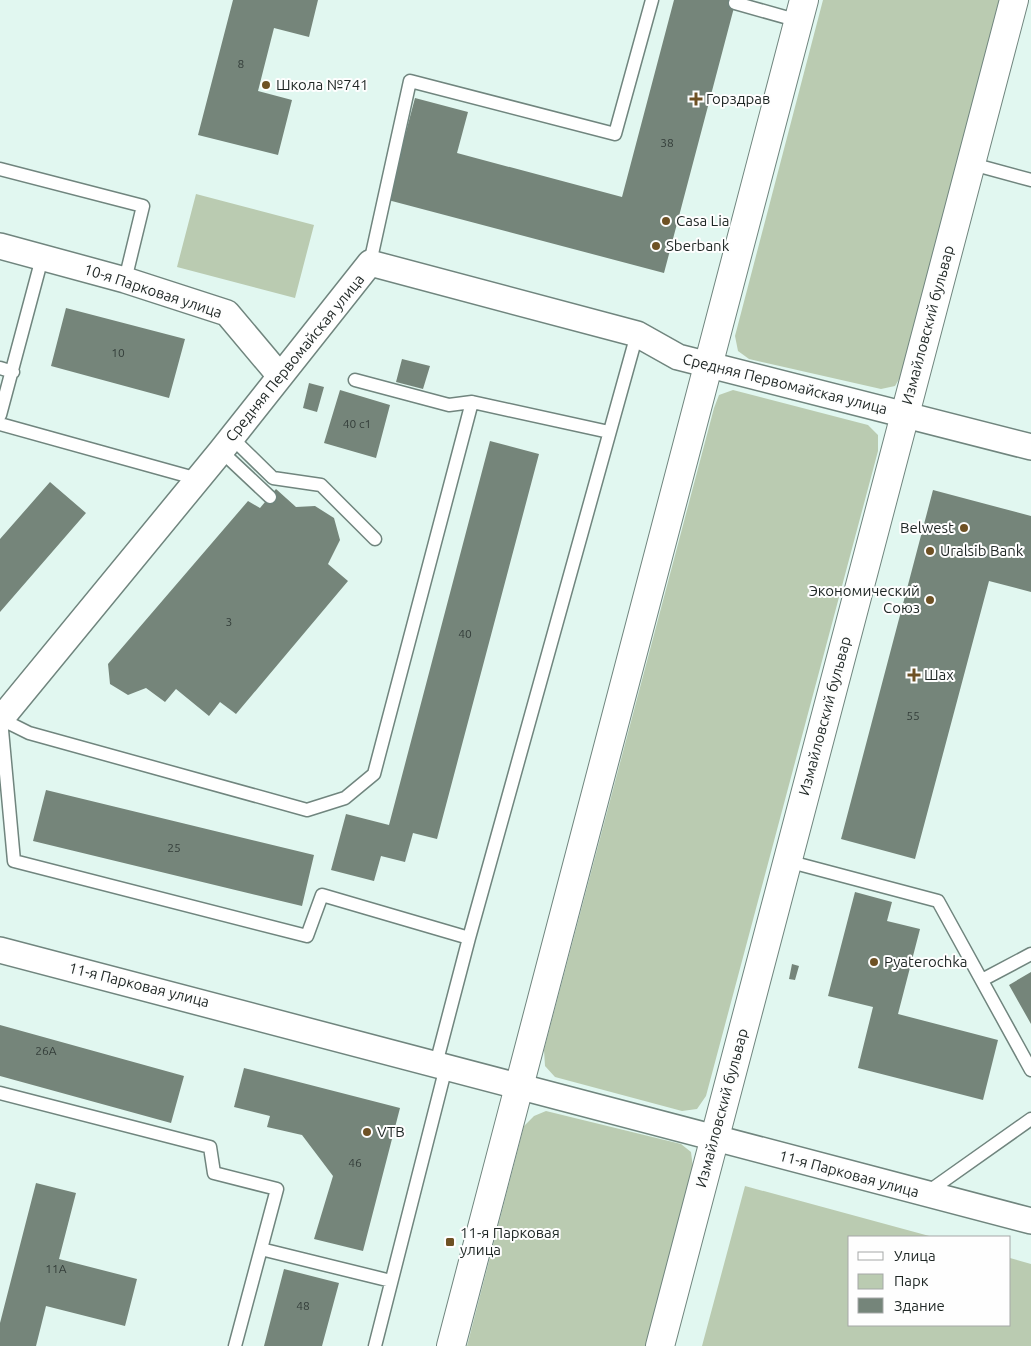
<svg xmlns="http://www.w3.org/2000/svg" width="1031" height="1346" font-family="Ubuntu,sans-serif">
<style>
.green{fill:#bacbb1}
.building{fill:#75857a}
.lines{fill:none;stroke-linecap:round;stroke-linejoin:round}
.lane-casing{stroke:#70857e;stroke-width:15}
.street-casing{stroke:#70857e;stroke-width:28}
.secondary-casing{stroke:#70857e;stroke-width:30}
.lane{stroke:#fff;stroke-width:12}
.street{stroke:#fff;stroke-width:25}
.secondary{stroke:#fff;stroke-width:28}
.poi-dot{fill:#6e5124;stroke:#fefefe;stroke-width:2}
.labels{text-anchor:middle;stroke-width:4;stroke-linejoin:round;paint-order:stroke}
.number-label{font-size:12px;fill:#343e3a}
.poi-label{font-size:15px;fill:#1f2725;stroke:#fefefe;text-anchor:start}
.street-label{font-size:15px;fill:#1f2725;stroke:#fefefe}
</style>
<rect width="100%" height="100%" fill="#e1f7f0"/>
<!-- green -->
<path class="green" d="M 823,0 L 999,0 L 902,374 L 895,386 L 881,389 L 749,359 L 738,351 L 735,336 Z
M 196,194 L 314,225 L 295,298 L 177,267 Z
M 733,390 L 868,425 L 878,435 L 878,451 L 706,1096 L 697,1109 L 682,1111 L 555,1077 L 545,1066 L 544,1050 L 714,408 L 719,395 Z
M 546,1111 L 681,1144 L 691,1152 L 693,1168 L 646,1346 L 467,1346 L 524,1126 L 534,1116 Z
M 745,1186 L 933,1237 L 850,1237 L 850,1325 L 1010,1325 L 1010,1258 L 1031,1264 L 1031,1346 L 702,1346 Z"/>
<!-- building -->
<path class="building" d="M 233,0 L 318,0 L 309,37 L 274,28 L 258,91 L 292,100 L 278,155 L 198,135 Z
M 674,0 L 736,0 L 664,273 L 388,200 L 415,98 L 468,112 L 457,153 L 622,197 Z
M 66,308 L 185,339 L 169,398 L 51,366 Z
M 402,359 L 430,366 L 423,389 L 396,382 Z
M 309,383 L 324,387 L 317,412 L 303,408 Z
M 340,390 L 390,405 L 376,458 L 324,443 Z
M 490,441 L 539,454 L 437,839 L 413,833 L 405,862 L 381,856 L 374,881 L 331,870 L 346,814 L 389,825 Z
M 50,482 L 86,513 L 0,612 L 0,539 Z
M 276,489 L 296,507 L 315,506 L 334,518 L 340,540 L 328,564 L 348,581 L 236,714 L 220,702 L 209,716 L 176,689 L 165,702 L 146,688 L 128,695 L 110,684 L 108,664 L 248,501 L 260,508 Z
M 933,490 L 1031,516 L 1031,592 L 989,581 L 915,859 L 841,839 Z
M 46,790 L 314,855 L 302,906 L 33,841 Z
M 855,892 L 892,902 L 887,921 L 920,929 L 898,1014 L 998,1040 L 983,1100 L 858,1068 L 873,1007 L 828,996 Z
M 792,964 L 799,966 L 795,980 L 789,979 Z
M 1031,972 L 1031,1024 L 1009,985 Z
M 0,1025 L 184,1076 L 171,1123 L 0,1076 Z
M 244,1068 L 400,1108 L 363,1251 L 314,1239 L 333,1176 L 302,1135 L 267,1127 L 270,1116 L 234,1107 Z
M 36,1183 L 76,1193 L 59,1259 L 137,1279 L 125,1326 L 46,1306 L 36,1346 L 0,1346 L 0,1323 Z
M 284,1269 L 339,1283 L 322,1346 L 264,1346 Z"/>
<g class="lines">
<!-- lane casing -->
<g class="lane-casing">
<path id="lane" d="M 735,3 L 799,21
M 972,164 L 1031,180
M 0,169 L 143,206 L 125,280
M 370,263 L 410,81 L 615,134 L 652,0
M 0,368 L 13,372
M 355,380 L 449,405 L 472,402
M 0,415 L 42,258
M 0,424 L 198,479
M 231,437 L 273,478 L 321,485 L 375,539
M 221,451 L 270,497
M 1,719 L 29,733 L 307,810 L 345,798 L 374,774 L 472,402 L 609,432
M 1,719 L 14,861 L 307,936 L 322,895 L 469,938
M 787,861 L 938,901 L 1031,1070
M 982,980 L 1031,954
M 436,1064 L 469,938 L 637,334
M 0,1093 L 210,1147 L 214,1173 L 277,1189 L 235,1346
M 925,1194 L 1031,1119
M 261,1249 L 391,1281
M 375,1346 L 446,1067"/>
</g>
<!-- street casing -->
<g class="street-casing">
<path id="street" d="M 0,246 L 125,280 L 227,313 L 280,376
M 0,720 L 221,451 L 370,263 L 637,334 L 678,357 L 1031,447
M 0,950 C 344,1038 687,1133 1031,1221"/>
</g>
<!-- secondary casing -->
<g class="secondary-casing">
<path id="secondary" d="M 451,1346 L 804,0
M 660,1346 L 1014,0"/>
</g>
<!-- lane -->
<use href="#lane" class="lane"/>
<!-- street -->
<use href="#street" class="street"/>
<!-- secondary -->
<use href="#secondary" class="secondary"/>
</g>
<!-- markers -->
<g class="poi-dot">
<circle cx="266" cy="85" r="5"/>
<path d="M693.5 91.5h5v5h5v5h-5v5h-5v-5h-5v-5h5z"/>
<circle cx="666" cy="221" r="5"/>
<circle cx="656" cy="246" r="5"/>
<circle cx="964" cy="528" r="5"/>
<circle cx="930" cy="551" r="5"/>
<circle cx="930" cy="600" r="5"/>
<path d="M911.5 667.5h5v5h5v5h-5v5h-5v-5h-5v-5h5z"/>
<circle cx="874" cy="962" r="5"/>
<circle cx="367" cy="1132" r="5"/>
<rect x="445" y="1237" width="10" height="10" rx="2.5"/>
</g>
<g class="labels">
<!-- number labels -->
<g class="number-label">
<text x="241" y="68">8</text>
<text x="667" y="147">38</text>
<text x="118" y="357">10</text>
<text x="357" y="428">40 с1</text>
<text x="229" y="626">3</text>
<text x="465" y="638">40</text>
<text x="913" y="720">55</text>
<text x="174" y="852">25</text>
<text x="46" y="1055">26А</text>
<text x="355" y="1167">46</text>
<text x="56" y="1273">11А</text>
<text x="303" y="1310">48</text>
</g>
<!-- poi labels -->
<g class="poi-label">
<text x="276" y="90">Школа №741</text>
<text x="706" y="104">Горздрав</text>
<text x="676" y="226">Casa Lia</text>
<text x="666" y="251">Sberbank</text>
<text x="954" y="533" text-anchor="end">Belwest</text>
<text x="940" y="556">Uralsib Bank</text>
<text x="920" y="596" text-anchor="end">Экономический<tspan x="920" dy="17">Союз</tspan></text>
<text x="924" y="680">Шах</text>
<text x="884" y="967">Pyaterochka</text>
<text x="377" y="1137">VTB</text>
<text x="460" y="1238">11-я Парковая<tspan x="460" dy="17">улица</tspan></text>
</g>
<!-- street labels -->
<g class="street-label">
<text transform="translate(153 291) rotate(18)" y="5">10-я Парковая улица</text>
<text transform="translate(928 325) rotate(-75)" y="5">Измайловский бульвар</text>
<text transform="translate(295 358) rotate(-51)" y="5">Средняя Первомайская улица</text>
<text transform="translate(785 384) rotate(14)" y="5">Средняя Первомайская улица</text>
<text transform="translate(825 716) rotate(-75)" y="5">Измайловский бульвар</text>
<text transform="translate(139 985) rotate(14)" y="5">11-я Парковая улица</text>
<text transform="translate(722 1108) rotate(-75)" y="5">Измайловский бульвар</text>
<text transform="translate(849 1174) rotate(15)" y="5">11-я Парковая улица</text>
</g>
</g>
<!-- legend -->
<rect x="848" y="1236" width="162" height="90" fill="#fefefe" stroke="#a5a8a7"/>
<rect x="858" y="1252" width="25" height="8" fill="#ffffff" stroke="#a5a8a7"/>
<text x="894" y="1261" font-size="15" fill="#1f2725">Улица</text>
<rect x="858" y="1274" width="25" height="15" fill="#bacbb1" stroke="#a5a8a7"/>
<text x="894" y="1286" font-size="15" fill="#1f2725">Парк</text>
<rect x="858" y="1298" width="25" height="15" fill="#75857a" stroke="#a5a8a7"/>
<text x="894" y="1311" font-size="15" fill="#1f2725">Здание</text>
</svg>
